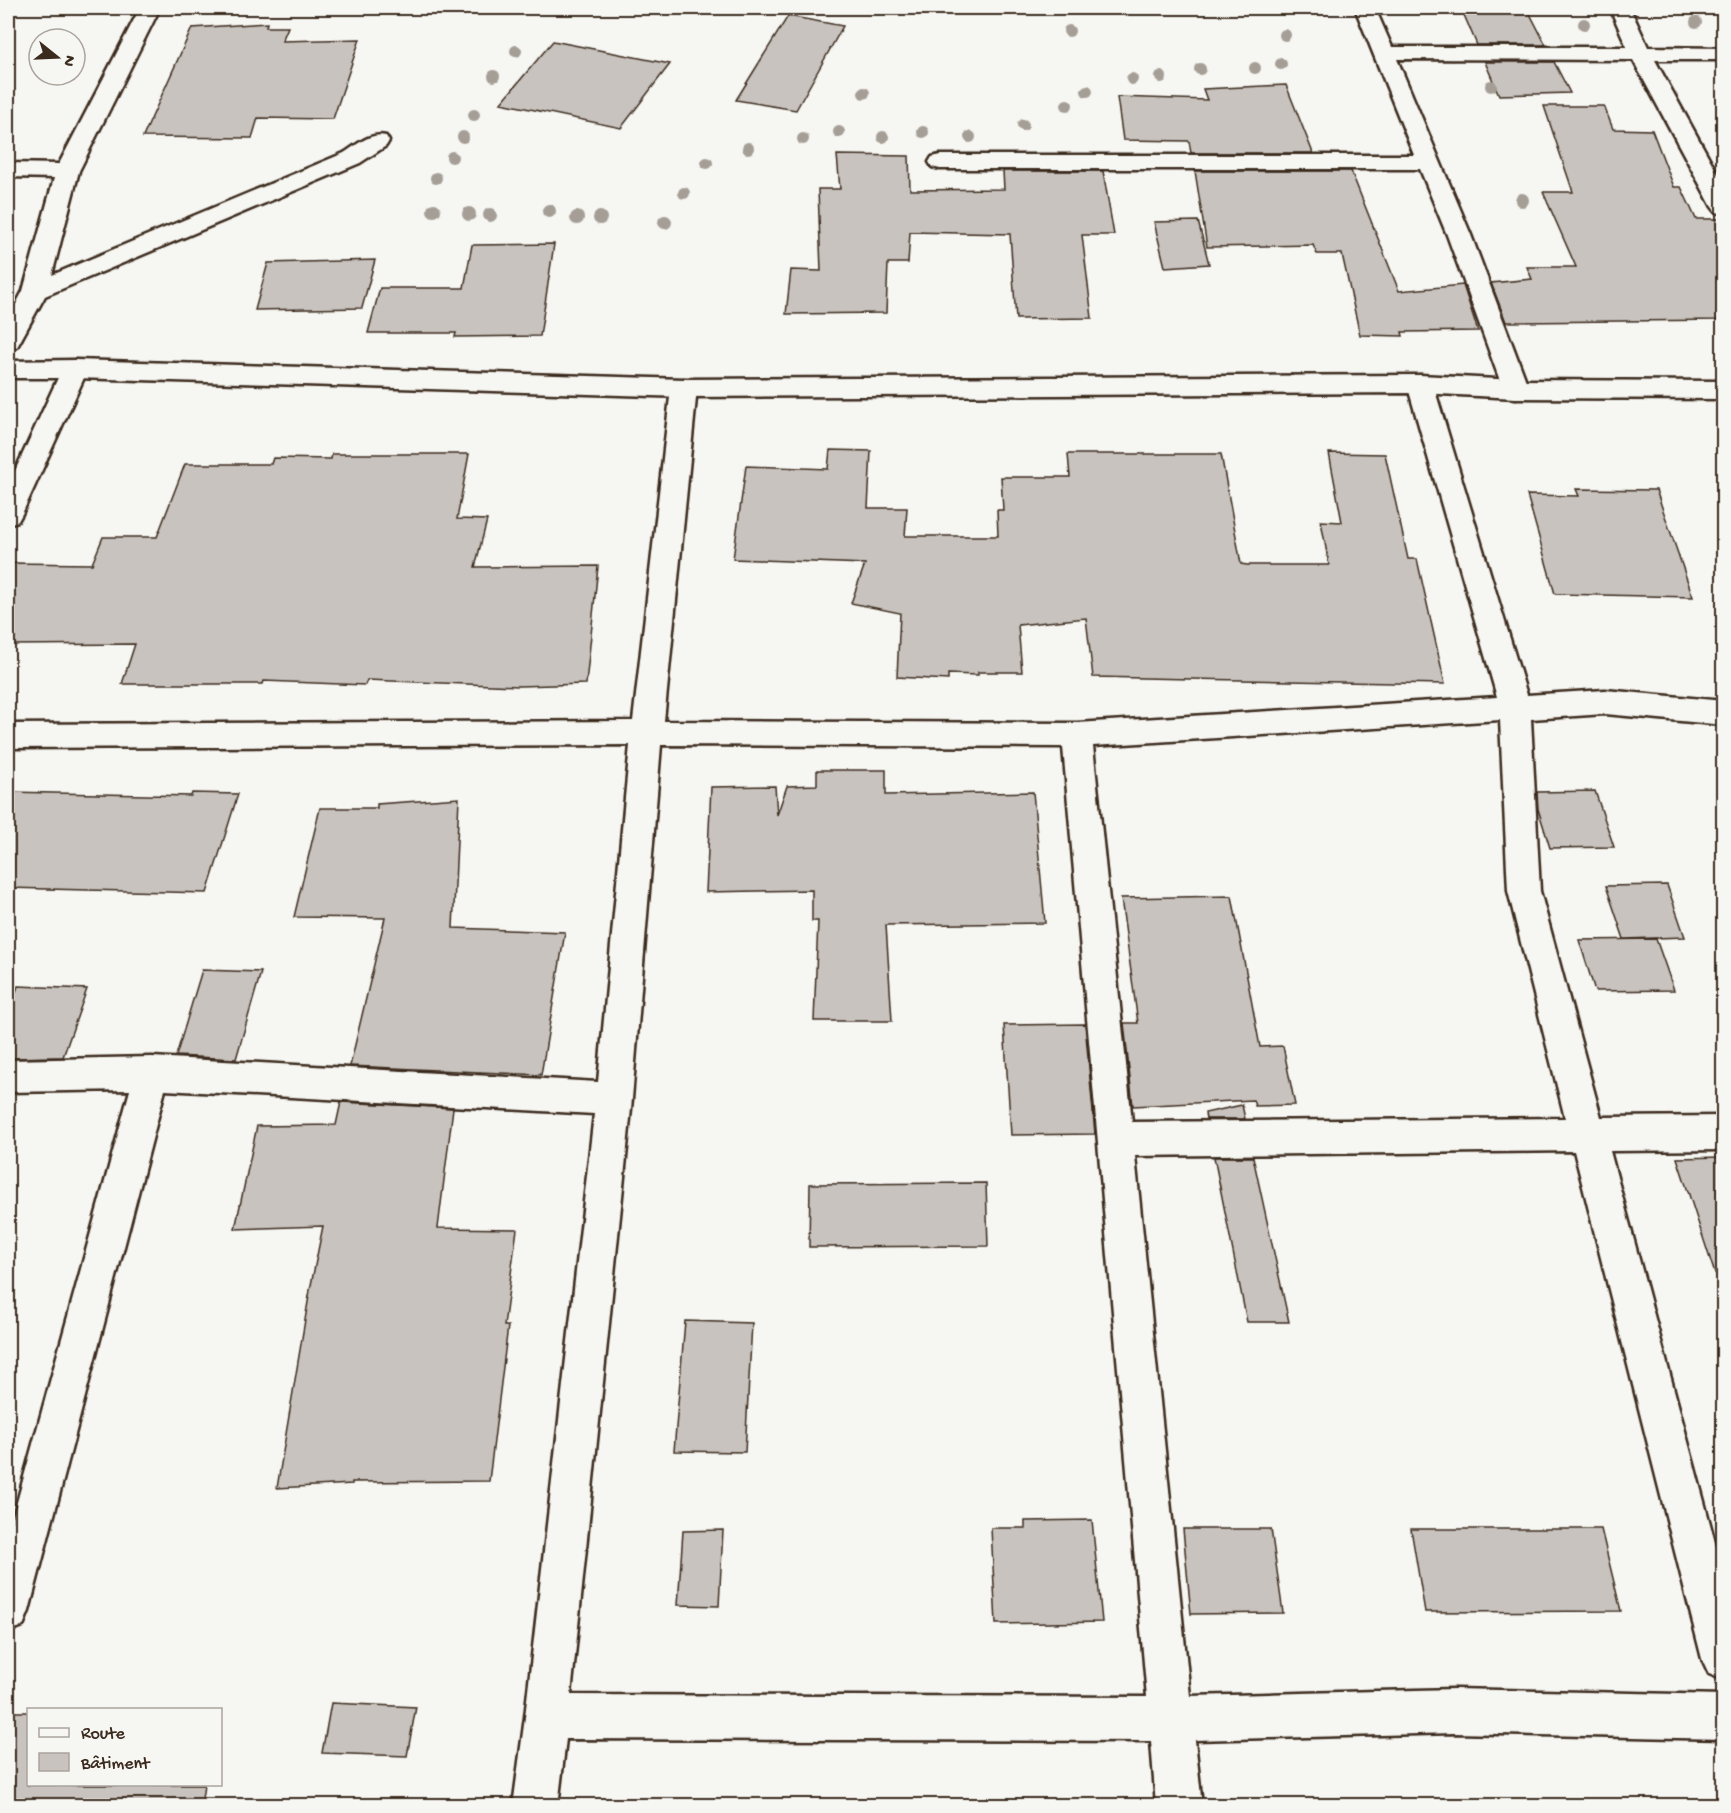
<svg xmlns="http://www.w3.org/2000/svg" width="1731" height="1813" font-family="'Gochi Hand',sans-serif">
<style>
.building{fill:#c8c3be;stroke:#3b2a1e;stroke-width:1.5}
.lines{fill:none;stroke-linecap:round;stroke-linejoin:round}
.minor-casing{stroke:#3b2a1e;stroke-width:5}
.tertiary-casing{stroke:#3b2a1e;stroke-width:5}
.minor{fill:#f6f6f2;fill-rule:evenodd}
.tertiary{fill:#f6f6f2;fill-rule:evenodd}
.tree{fill:#a59e96}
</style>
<rect width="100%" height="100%" fill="#f6f6f2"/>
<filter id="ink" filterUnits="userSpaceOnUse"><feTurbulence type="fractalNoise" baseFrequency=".0167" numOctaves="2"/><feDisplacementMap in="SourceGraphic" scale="12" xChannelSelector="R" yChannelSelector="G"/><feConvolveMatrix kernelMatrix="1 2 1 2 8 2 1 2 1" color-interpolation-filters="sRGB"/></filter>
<g filter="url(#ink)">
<!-- building -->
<path class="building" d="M 1461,8 L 1527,8 L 1546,45 L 1477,45 Z
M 788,16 L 843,26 L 796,110 L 736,100 Z
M 267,23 L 266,27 L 288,27 L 282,41 L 360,39 L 333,119 L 258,118 L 252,138 L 143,137 L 192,28 Z
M 553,41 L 670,64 L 621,128 L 501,103 Z
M 1485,62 L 1554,62 L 1570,93 L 1499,95 Z
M 1286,85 L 1313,153 L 1191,153 L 1189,141 L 1123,140 L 1117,97 L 1207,100 L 1203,89 Z
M 1544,106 L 1604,106 L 1613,129 L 1652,130 L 1674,187 L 1681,187 L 1696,219 L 1724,219 L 1724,320 L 1506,322 L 1491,283 L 1532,279 L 1527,267 L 1576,267 L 1543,192 L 1573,192 Z
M 837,155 L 909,156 L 910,190 L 1004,189 L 1003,171 L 1103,171 L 1114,235 L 1082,235 L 1092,318 L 1016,319 L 1010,234 L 910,232 L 908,263 L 888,263 L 886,313 L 786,314 L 791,270 L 821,271 L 818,189 L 840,189 Z
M 1195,171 L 1351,171 L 1399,291 L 1463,285 L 1478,331 L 1402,332 L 1403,336 L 1360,335 L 1342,254 L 1317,254 L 1313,245 L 1207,247 Z
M 1198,221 L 1209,264 L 1165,267 L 1154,222 Z
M 554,244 L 540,336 L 455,337 L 456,333 L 368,333 L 380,288 L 464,288 L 472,245 Z
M 375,260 L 362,308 L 255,310 L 268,263 Z
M 830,450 L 871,451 L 868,508 L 907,508 L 905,536 L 998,536 L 997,510 L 1003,510 L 1001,477 L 1070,477 L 1068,454 L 1221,454 L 1241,564 L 1247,565 L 1329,565 L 1321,521 L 1342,522 L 1329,453 L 1385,454 L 1408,559 L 1417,559 L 1445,684 L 1093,677 L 1086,618 L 1018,625 L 1022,672 L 978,672 L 978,675 L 948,674 L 948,680 L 897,677 L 900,613 L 851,603 L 865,564 L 733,559 L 746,466 L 828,469 Z
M 332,454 L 469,454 L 457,519 L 487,520 L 475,567 L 598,566 L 586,684 L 519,686 L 367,680 L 365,685 L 264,681 L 263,684 L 122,684 L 135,644 L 8,645 L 8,563 L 92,564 L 103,537 L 157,537 L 185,464 L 271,464 L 273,458 L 331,459 Z
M 1576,489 L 1656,490 L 1693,597 L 1555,594 L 1527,495 L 1579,496 Z
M 817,770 L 886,770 L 886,795 L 1033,792 L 1045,923 L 886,925 L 892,1021 L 814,1021 L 818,921 L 812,921 L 812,890 L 706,892 L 711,787 L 775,786 L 777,815 L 787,786 L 817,785 Z
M 1595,791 L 1614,847 L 1550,848 L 1538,809 L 1537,792 Z
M 8,792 L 191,796 L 192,793 L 238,794 L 207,893 L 8,888 Z
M 459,798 L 453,928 L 565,932 L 541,1075 L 350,1066 L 385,918 L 294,917 L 320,808 L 377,808 L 377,804 Z
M 1667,885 L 1685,937 L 1624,939 L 1606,886 Z
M 1232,896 L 1260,1047 L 1283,1046 L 1295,1105 L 1255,1106 L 1253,1100 L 1133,1106 L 1124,1023 L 1138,1023 L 1121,898 Z
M 1656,939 L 1674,990 L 1595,991 L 1579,940 Z
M 202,970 L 261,972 L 236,1059 L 176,1056 Z
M 18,986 L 87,989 L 63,1057 L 8,1058 L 8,1015 Z
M 1085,1024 L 1095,1134 L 1011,1135 L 1004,1025 Z
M 341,1102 L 453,1108 L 438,1228 L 517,1229 L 504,1326 L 508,1326 L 489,1481 L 352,1482 L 352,1484 L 277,1488 L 310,1290 L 323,1226 L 235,1229 L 257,1126 L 336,1125 Z
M 1242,1105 L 1245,1119 L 1206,1119 L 1205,1113 Z
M 1214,1157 L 1253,1157 L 1289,1322 L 1247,1322 Z
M 1724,1157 L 1724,1273 L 1715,1274 L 1677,1158 Z
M 986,1183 L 988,1246 L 809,1247 L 810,1184 Z
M 685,1321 L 752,1323 L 745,1452 L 674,1451 Z
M 1092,1520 L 1102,1622 L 996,1624 L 991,1528 L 1025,1528 L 1025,1521 Z
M 1183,1529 L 1271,1529 L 1283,1613 L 1191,1614 Z
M 1411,1529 L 1601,1529 L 1621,1611 L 1425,1612 Z
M 723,1530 L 719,1606 L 678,1605 L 683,1531 Z
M 331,1703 L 416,1707 L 407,1756 L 322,1753 Z
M 8,1712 L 28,1712 L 28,1785 L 204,1785 L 201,1806 L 8,1806 Z"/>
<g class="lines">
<!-- minor casing -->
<g class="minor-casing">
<path id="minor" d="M 140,8 L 160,8 L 79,171 L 52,275 L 344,153 C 357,145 370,132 386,136 L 389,141 L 386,146 L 360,163 L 45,296 L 17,347 L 8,349 L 8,319 L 23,291 L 54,178 L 8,177 L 8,163 L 59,164 Z
M 1355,8 L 1375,8 L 1392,47 L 1627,47 L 1610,8 L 1630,8 L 1648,47 L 1724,48 L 1724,60 L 1655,60 L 1724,185 L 1724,214 L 1716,212 L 1712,207 L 1633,60 L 1397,59 L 1471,235 L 1529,389 L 1525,395 L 1516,398 L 1507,395 L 1503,389 L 1447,235 L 1420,169 L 940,169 L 932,167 L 929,162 L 932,157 L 940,155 L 1414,155 Z
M 75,360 L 84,363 L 88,369 L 22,514 L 18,521 L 8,524 L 8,486 L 62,369 L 66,363 Z
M 1420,375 L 1429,378 L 1433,384 L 1527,695 L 1605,690 L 1724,701 L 1724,725 L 1605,714 L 1531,719 L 1540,891 L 1601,1117 L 1724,1116 L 1724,1150 L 1610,1151 L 1724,1576 L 1724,1680 L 1709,1674 L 1702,1659 L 1574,1151 L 1135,1156 L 1190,1696 L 1454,1689 L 1724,1695 L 1724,1739 L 1454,1733 L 1195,1740 L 1202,1806 L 1156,1806 L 1151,1741 L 566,1739 L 558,1806 L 513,1806 L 525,1717 L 594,1114 L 165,1090 L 29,1611 L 23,1626 L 8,1632 L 8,1535 L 130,1090 L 8,1092 L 8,1060 L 152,1057 L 598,1082 L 630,745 L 8,748 L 8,724 L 633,721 L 671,388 L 675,382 L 684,379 L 693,382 L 697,388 L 664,721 L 1077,723 L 1497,697 L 1407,384 L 1411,378 ZM 1500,720 L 1508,891 L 1565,1118 L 1132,1122 L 1093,746 ZM 661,745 L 1063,747 L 1147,1697 L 571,1695 L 632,1099 Z"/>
</g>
<!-- tertiary casing -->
<g class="tertiary-casing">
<path id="tertiary" d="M 75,360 L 684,379 L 1420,375 L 1516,380 L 1724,381 L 1724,399 L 1516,398 L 1420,393 L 684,397 L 75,378 L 8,378 L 8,361 Z"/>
</g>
<!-- minor -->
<use href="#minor" class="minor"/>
<!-- tertiary -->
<use href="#tertiary" class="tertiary"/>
</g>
<!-- trees -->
<g class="tree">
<circle cx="1696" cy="22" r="6"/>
<circle cx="1584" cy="24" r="6"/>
<circle cx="1069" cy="31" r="6"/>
<circle cx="1285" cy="35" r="6"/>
<circle cx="516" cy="51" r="6"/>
<circle cx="1281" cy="64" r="6"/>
<circle cx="1255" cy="68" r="6"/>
<circle cx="1200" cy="69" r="6"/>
<circle cx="494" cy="76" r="6"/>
<circle cx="1161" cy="77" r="6"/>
<circle cx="1132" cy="79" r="6"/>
<circle cx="1491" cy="86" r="6"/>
<circle cx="1087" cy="91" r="6"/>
<circle cx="864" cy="93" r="6"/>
<circle cx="1067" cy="105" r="6"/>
<circle cx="474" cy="115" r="6"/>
<circle cx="1023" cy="125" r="6"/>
<circle cx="839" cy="132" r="6"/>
<circle cx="923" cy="132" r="6"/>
<circle cx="463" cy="137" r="6"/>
<circle cx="883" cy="137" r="6"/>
<circle cx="970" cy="137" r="6"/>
<circle cx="803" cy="139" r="6"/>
<circle cx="748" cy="148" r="6"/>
<circle cx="452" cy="157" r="6"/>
<circle cx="707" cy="163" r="6"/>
<circle cx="436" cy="178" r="6"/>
<circle cx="684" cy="193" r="6"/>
<circle cx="1522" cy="200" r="7"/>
<circle cx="434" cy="210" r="7"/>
<circle cx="549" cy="211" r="7"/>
<circle cx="469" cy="214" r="7"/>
<circle cx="490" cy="215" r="7"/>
<circle cx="577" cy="218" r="7"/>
<circle cx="600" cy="218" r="7"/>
<circle cx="665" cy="222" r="7"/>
</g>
</g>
<!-- margin -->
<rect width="1731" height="1813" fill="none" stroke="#f6f6f2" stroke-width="30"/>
<rect x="15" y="15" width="1701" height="1783" fill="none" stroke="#3b2a1e" stroke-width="2" filter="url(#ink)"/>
<!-- legend -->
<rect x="27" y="1708" width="195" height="78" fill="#f6f6f2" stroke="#aba49d" stroke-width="1.5"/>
<rect x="39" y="1728" width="30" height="9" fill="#f6f6f2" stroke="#aba49d" stroke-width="1.5"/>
<text x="81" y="1738" font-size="18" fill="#3b2a1e">Route</text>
<rect x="39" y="1753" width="30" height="18" fill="#c8c3be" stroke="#aba49d" stroke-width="1.5"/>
<text x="81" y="1768" font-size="18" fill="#3b2a1e">Bâtiment</text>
<!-- north arrow -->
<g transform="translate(57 57) rotate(108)"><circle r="28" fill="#f6f6f2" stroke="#aba49d" stroke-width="1.5"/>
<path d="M0-4.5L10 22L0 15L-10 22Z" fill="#3b2a1e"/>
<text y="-9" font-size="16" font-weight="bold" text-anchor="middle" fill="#3b2a1e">N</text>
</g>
</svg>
